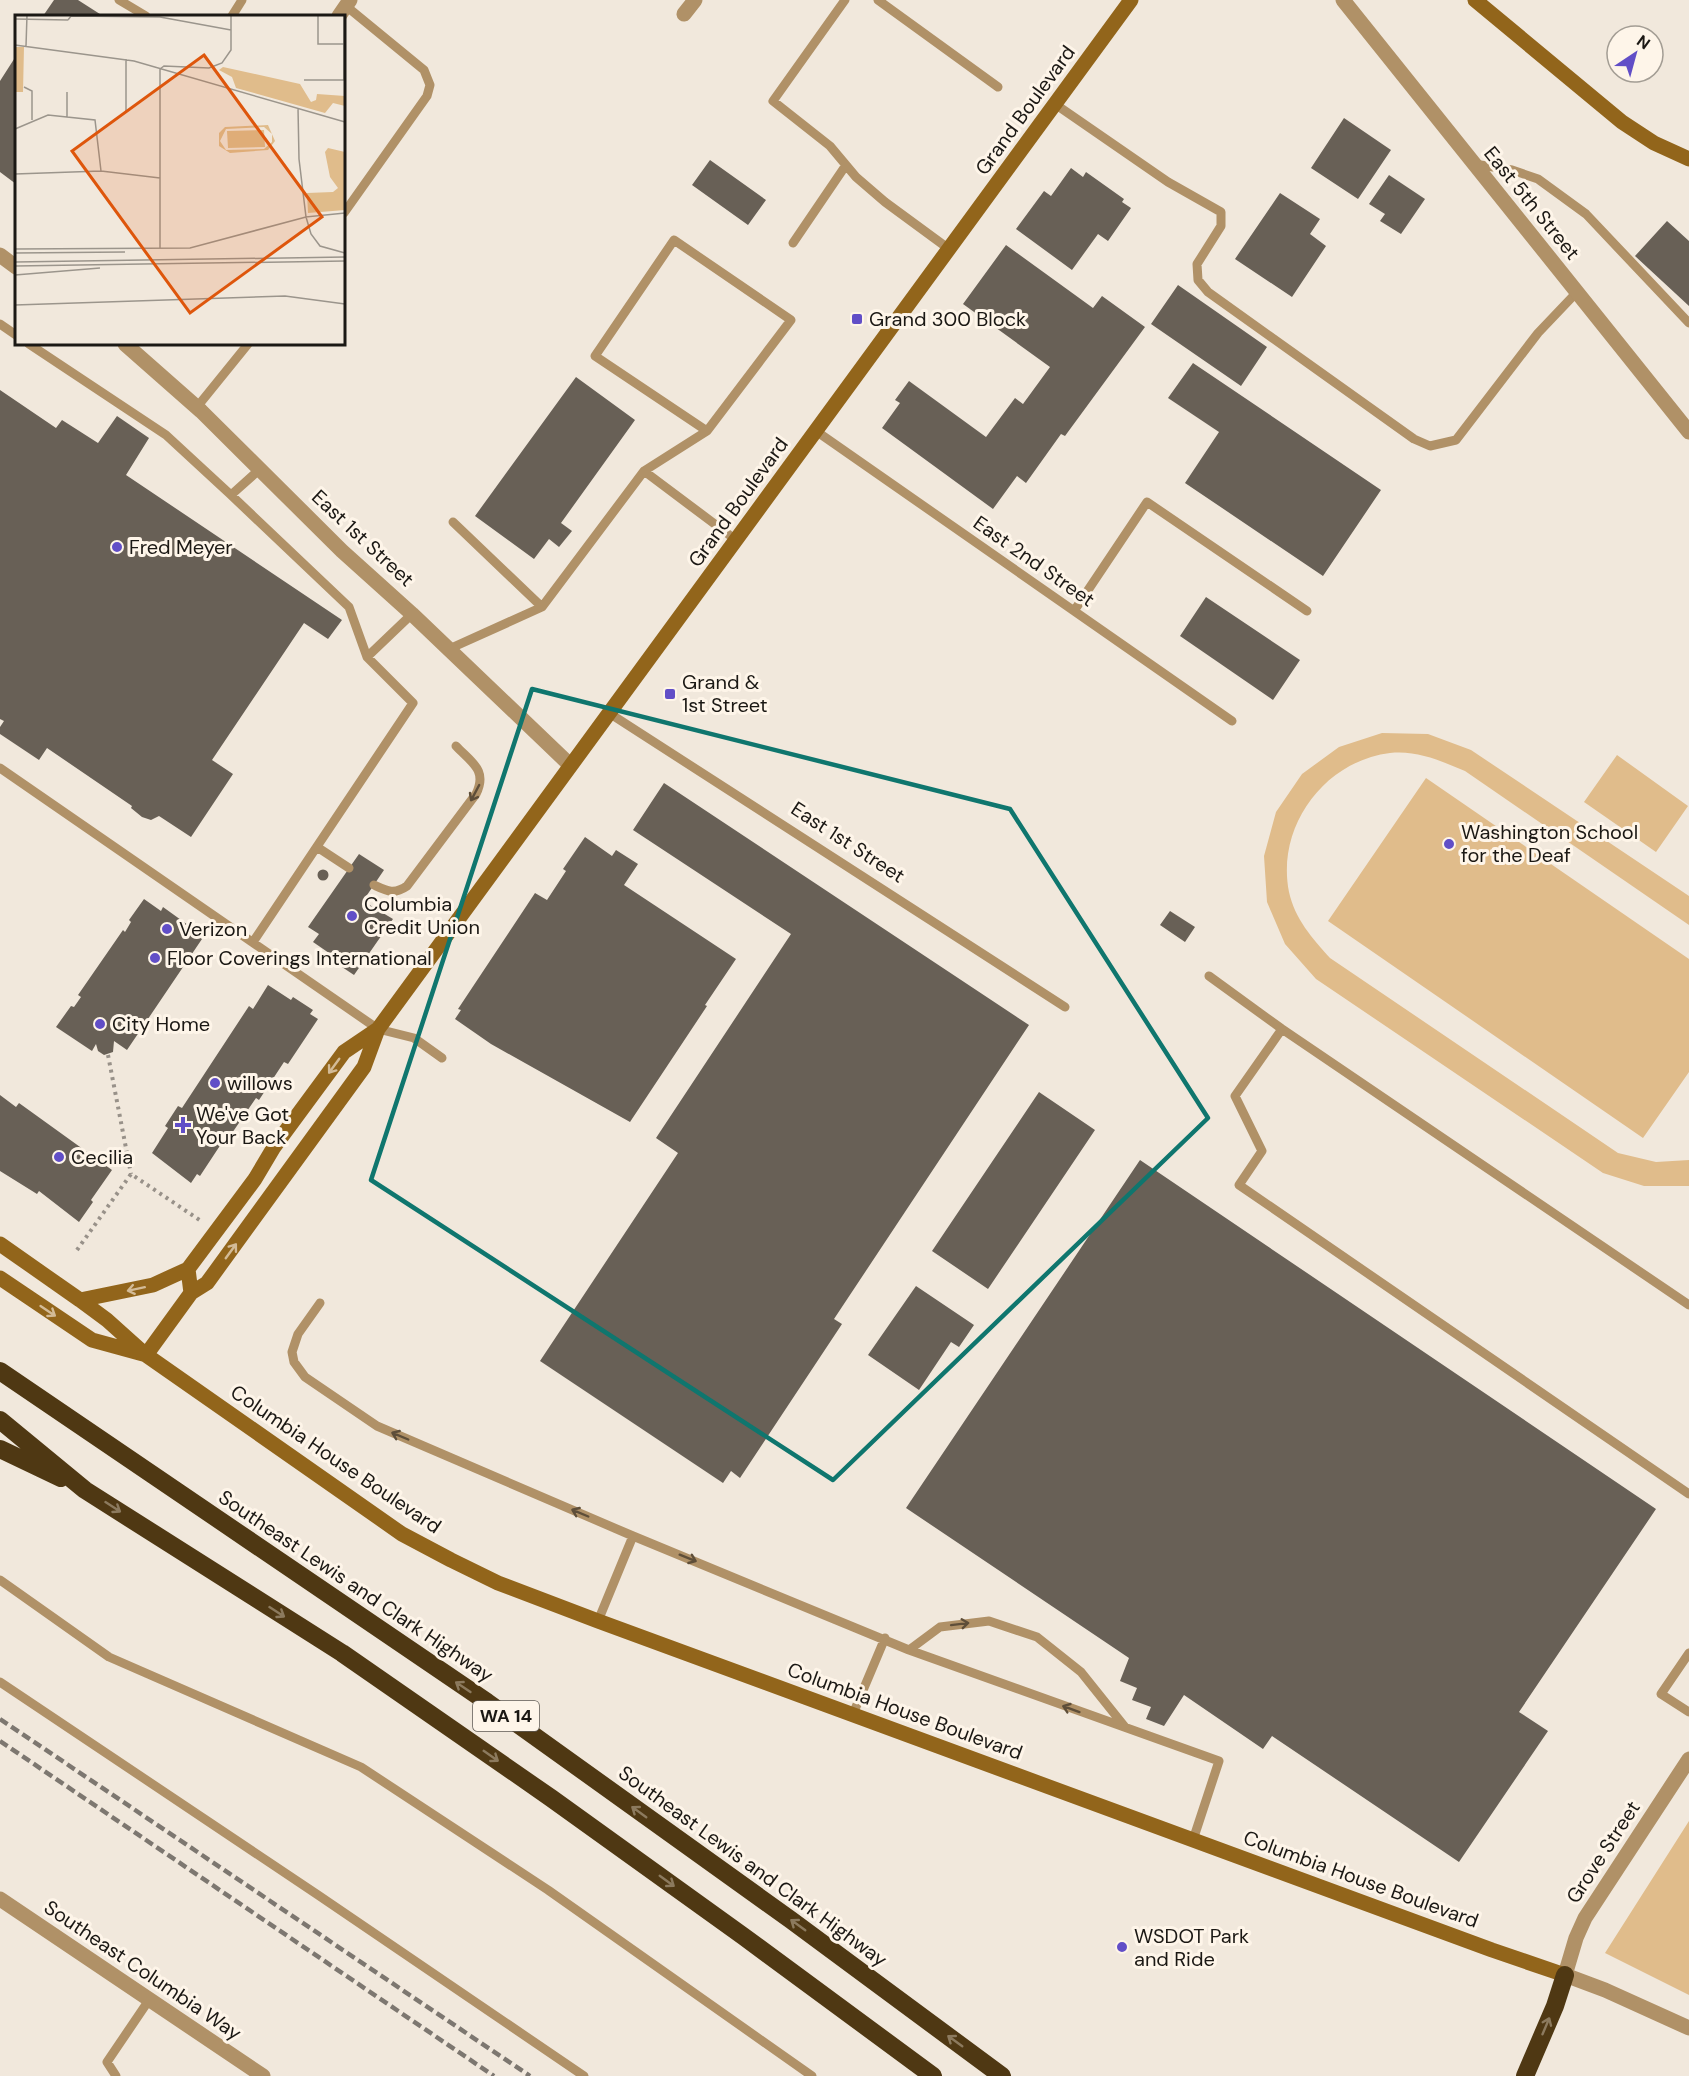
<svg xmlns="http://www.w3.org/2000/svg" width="1689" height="2076" font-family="'DM Sans',sans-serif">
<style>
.green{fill:#e0bc8b}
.building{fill:#686056}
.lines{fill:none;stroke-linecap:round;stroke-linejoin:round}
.path{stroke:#989189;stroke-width:4;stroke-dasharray:3 4.5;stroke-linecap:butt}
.service{stroke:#b09167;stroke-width:9}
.minor{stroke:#b09167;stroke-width:15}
.tertiary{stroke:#b09167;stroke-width:15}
.secondary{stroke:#92651b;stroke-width:15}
.motorway{stroke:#4f3813;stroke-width:18}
.rail{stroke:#7d7770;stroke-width:4.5;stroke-dasharray:9 4.5;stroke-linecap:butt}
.oneway{stroke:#5e4e39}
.oneway2{stroke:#d3bb97}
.oneway3{stroke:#8c7a5e}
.marked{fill:none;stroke:#0f766e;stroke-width:4.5;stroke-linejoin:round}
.poi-dot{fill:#614ec7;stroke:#fef5e9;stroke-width:2}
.labels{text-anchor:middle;stroke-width:6;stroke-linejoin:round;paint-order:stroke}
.shield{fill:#fef5e9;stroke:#5f5a54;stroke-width:1.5}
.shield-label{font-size:18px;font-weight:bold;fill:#1b1814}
.street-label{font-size:20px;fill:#1b1814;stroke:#fef5e9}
.poi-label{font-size:20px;fill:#1b1814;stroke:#fef5e9;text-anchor:start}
.inset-road{fill:none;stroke:#9b958c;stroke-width:1.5}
.view{fill:#de560c;fill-opacity:0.15;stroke:#de560c;stroke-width:3}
.inset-edge{fill:none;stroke:#1b1814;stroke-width:3}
</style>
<rect width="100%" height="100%" fill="#f1e8dc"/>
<!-- green -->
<path class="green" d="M 1382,733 L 1428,734 L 1471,750 L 1689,896 L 1689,925 L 1465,771 C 1441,761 1417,750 1390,753 C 1324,761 1276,827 1289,892 C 1295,919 1312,938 1330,958 L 1618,1153 L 1656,1162 L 1689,1160 L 1689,1186 L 1644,1186 L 1603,1173 L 1316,979 L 1285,944 L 1267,902 L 1264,856 L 1276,812 L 1302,774 L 1339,747 Z
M 1617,755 L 1688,806 L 1656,852 L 1584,802 Z
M 1426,778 L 1689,959 L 1689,1072 L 1643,1138 L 1328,921 Z
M 1689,1821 L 1689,1995 L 1605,1953 Z"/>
<!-- building -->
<path class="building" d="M 54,0 L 78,0 L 103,16 L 43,16 Z
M 16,56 L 16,184 L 0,172 L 0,81 Z
M 1344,118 L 1391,150 L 1358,199 L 1311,168 Z
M 710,160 L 766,200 L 748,225 L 692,185 Z
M 1071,168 L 1083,177 L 1086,172 L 1124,199 L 1122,202 L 1131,208 L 1108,241 L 1098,234 L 1072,270 L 1016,229 L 1044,191 L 1051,196 Z
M 1389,175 L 1425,199 L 1401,234 L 1380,221 L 1385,214 L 1369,204 Z
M 1280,193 L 1320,219 L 1310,234 L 1326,246 L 1292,297 L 1235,259 Z
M 1667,221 L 1689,241 L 1689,306 L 1635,256 Z
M 1006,245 L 1093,308 L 1102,296 L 1145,327 L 1065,436 L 1061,434 L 1026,483 L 1017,476 L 993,509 L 882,428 L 900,403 L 895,400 L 909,381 L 986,437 L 1015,398 L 1023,404 L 1050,367 L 963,304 Z
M 1178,285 L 1267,347 L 1241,386 L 1151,324 Z
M 1193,363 L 1381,490 L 1323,576 L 1185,483 L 1219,432 L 1168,398 Z
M 576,377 L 635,420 L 561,523 L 572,531 L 559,547 L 549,539 L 534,559 L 475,516 Z
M 0,390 L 56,428 L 62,420 L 98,443 L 117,416 L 149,438 L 126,475 L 342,620 L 328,639 L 304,623 L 212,760 L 233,774 L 191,837 L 159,816 L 151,820 L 142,817 L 131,808 L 132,806 L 47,748 L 39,760 L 0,734 L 0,727 L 4,721 L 0,719 Z
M 1206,597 L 1300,660 L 1273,700 L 1180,636 Z
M 664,783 L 1029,1025 L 834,1319 L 842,1324 L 740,1478 L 731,1471 L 723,1483 L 540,1361 L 678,1153 L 656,1138 L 791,934 L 633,830 Z
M 585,837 L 612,856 L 616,850 L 638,864 L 624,885 L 736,959 L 705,1005 L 707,1006 L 630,1122 L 491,1044 L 455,1019 L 461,1010 L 458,1009 L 535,893 L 547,900 L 566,871 L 563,869 Z
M 359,854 L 384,870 L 363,901 L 393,919 L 354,975 L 327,957 L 329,953 L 313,942 L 319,934 L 308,927 Z
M317.5 875a5.5 5.5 0 1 1 11 0a5.5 5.5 0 1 1-11 0Z
M 144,899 L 161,911 L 163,907 L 188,925 L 186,928 L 202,939 L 127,1050 L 114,1041 L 113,1052 L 104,1055 L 98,1051 L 96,1044 L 92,1051 L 56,1027 L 71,1006 L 74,1007 L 81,997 L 78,995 L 123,930 L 125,932 L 131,922 L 129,920 Z
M 1170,911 L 1195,927 L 1185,942 L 1160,925 Z
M 268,985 L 291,1000 L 293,997 L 313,1010 L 310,1014 L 318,1019 L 288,1064 L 284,1062 L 259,1100 L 256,1098 L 230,1136 L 227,1135 L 200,1176 L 197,1174 L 191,1183 L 152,1153 L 168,1128 L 165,1126 L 178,1106 L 182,1108 L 249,1006 L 253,1009 Z
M 1039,1092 L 1095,1130 L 988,1289 L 932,1251 Z
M 0,1095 L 16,1107 L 19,1103 L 112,1170 L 91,1200 L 93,1202 L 79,1222 L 39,1191 L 37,1194 L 0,1171 Z
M 1140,1160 L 1656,1509 L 1519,1712 L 1548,1731 L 1459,1862 L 1272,1736 L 1263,1749 L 1184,1695 L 1164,1726 L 1146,1719 L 1151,1707 L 1132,1700 L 1137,1688 L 1120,1681 L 1129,1658 L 906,1508 Z
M 916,1286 L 974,1325 L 959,1347 L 951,1342 L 919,1390 L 868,1355 Z"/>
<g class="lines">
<!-- path -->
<path class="path" d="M 108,1055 L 131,1174
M 77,1250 L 131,1174 L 201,1221"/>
<!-- service -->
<path class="service" d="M 119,0 L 146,16
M 845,0 L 773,101 L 830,146 L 856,177 L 885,202 L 949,249
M 878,0 L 998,87
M 232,16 L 242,0
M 1055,104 L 1168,182 L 1221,212 L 1221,226 L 1197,264 L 1198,280 L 1208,292 L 1414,439 L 1430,446 L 1456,440 L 1538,333 L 1577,292
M 1474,164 L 1512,170 L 1538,179 L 1586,214 L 1689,323
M 344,213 L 427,96 L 430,85 L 424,70 L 346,6
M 793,243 L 846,165
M 0,324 L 16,335
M 29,344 L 166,435 L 231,495
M 197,407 L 248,344
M 816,431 L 1232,721
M 644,471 L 707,431 L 791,320 L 674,240 L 595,356 L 707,431
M 453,522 L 542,607
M 1074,611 L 1147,502 L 1307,611
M 449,649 L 542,607 L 644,471 L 736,540
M 367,657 L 412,614
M 609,713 L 1065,1007
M 0,768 L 378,1029 L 414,1038 L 442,1058
M 317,847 L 349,868
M 374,885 C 387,891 394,895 407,886 L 476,794 C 488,770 471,762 456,746
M 253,942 L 413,703 L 367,657 L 349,607 L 231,495 L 260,469
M 1209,976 L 1282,1029 L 1689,1305
M 1282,1029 L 1235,1096 L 1262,1151 L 1239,1185 L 1689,1494
M 320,1303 L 298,1334 L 292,1352 L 294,1362 L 305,1377 L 377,1426 L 633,1536 L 909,1650 L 1219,1761 L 1193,1840
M 0,1580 L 109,1657 L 361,1767 L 548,1890 L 812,2076
M 598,1621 L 633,1536
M 909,1650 L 940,1627 L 989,1621 L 1037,1637 L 1081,1672 L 1125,1727
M 1689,1653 L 1661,1694 L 1689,1712
M 0,1682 L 318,1895 L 584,2076
M 853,1714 L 885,1638
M 116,2076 L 107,2062 L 149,2000"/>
<!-- minor -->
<path class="minor" d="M 684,14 L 695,0
M 339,16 L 350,0
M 0,255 L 16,267
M 125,344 L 201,411 L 342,551 L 412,614 L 570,765"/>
<!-- tertiary -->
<path class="tertiary" d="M 1343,0 L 1689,432
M 1689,1759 L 1585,1918 L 1576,1938 L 1565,1975 L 1605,1990 L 1689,2028
M 0,1899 L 263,2076"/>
<!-- secondary -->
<path class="secondary" d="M 1475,0 L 1622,122 L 1654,143 L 1689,159
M 0,1244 L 80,1300 L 107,1320 L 146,1355 L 402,1534 L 451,1560 L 498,1583 L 598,1621 L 1492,1950 L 1565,1975
M 0,1278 L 92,1340 L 143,1354
M 191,1293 L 188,1269 L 255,1179 L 274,1147 L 344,1052 L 378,1029
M 80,1300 L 153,1285 L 188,1269
M 146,1355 L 191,1293 L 207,1283 L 364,1067 L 378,1029 L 1131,0"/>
<!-- motorway -->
<path class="motorway" d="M 0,1371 L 487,1702 L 791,1920 L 1002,2076
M 0,1420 L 85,1490 L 342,1653 L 551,1798 L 743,1936 L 933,2076
M 0,1449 L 61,1478
M 1525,2076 L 1555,2006 L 1565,1975"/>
<!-- rail -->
<path class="rail" d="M 0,1719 L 530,2076
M 0,1741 L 494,2076"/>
</g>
<!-- one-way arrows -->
<defs><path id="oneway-shaft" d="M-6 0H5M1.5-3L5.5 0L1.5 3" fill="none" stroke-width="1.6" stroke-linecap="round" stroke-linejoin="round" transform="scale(1.5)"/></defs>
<g class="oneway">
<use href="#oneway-shaft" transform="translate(475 793) rotate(118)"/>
<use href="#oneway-shaft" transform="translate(400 1436) rotate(-157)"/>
<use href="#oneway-shaft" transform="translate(580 1513) rotate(-157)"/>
<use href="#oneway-shaft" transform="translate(688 1558) rotate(22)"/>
<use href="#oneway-shaft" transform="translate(960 1624) rotate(-7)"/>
<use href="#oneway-shaft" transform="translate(1071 1709) rotate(-160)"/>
</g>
<g class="oneway2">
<use href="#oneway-shaft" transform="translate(334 1066) rotate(126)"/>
<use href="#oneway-shaft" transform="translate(231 1251) rotate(-54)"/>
<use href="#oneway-shaft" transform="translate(136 1289) rotate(168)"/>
<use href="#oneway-shaft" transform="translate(48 1311) rotate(34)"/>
</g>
<g class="oneway3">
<use href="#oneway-shaft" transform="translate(113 1507) rotate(33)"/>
<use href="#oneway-shaft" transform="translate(277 1612) rotate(33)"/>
<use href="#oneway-shaft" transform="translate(463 1687) rotate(-146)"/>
<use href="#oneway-shaft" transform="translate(491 1756) rotate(35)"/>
<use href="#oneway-shaft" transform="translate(639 1812) rotate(-144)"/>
<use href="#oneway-shaft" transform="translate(667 1881) rotate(36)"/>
<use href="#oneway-shaft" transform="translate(798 1925) rotate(-144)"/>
<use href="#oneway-shaft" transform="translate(1546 2026) rotate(-67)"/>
<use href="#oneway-shaft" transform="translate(955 2041) rotate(-144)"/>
</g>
<!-- marked area -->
<path class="marked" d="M 532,689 L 1010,809 L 1208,1118 L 833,1480 L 371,1180 Z"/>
<!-- markers -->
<g class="poi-dot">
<rect x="851" y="313" width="12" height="12" rx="3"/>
<circle cx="117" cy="547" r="6"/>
<rect x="664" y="688" width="12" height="12" rx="3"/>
<circle cx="1449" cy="844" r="6"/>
<circle cx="352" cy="916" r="6"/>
<circle cx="167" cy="929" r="6"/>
<circle cx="155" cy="958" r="6"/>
<circle cx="100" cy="1024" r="6"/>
<circle cx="215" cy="1083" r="6"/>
<path d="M180 1116h6v6h6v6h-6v6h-6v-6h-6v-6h6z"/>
<circle cx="59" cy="1157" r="6"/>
<circle cx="1122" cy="1947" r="6"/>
</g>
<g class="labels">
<!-- shield labels -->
<rect class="shield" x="473" y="1701" width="66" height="30" rx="4.5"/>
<g class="shield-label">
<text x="506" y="1722">WA 14</text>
</g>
<!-- street labels -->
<g class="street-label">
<text transform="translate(1025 110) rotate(-54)" y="7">Grand Boulevard</text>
<text transform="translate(1532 203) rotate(51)" y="7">East 5th Street</text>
<text transform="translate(738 502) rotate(-54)" y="7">Grand Boulevard</text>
<text transform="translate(363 538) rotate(43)" y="7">East 1st Street</text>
<text transform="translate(1034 561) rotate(35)" y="7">East 2nd Street</text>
<text transform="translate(848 842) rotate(33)" y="7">East 1st Street</text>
<text transform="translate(336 1459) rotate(34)" y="7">Columbia House Boulevard</text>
<text transform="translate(356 1586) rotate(34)" y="7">Southeast Lewis and Clark Highway</text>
<text transform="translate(905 1711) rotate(20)" y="7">Columbia House Boulevard</text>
<text transform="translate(1603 1852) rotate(-57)" y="7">Grove Street</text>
<text transform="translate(753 1866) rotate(36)" y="7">Southeast Lewis and Clark Highway</text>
<text transform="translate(1361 1879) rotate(20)" y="7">Columbia House Boulevard</text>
<text transform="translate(143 1970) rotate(34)" y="7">Southeast Columbia Way</text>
</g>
<!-- poi labels -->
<g class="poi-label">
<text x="869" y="326">Grand 300 Block</text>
<text x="129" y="554">Fred Meyer</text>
<text x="682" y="689">Grand &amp;<tspan x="682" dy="23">1st Street</tspan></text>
<text x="1461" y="839">Washington School<tspan x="1461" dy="23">for the Deaf</tspan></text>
<text x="364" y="911">Columbia<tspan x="364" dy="23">Credit Union</tspan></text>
<text x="179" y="936">Verizon</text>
<text x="167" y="965">Floor Coverings International</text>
<text x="112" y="1031">City Home</text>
<text x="227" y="1090">willows</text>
<text x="196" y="1121">We've Got<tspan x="196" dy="23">Your Back</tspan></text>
<text x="71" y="1164">Cecilia</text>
<text x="1134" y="1943">WSDOT Park<tspan x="1134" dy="23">and Ride</tspan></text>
</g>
</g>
<!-- overview -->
<g transform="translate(15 15)">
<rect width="330" height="330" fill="#f1e8dc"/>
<path d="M 0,32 L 9,32 L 8,77 L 0,77 ZM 208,52 L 285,69 L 296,87 L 301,85 L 302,79 L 330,81 L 330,91 L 318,88 L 310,98 L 221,73 L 217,62 L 204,55 ZM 253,110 L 260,126 L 253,135 L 215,138 L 204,131 L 204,118 L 210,112 ZM 211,114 L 249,112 L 257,119 L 257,127 L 249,134 L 211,135 L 205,126 ZM 249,115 L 250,132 L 213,133 L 212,116 ZM 313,133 L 330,137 L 330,195 L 293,198 L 292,178 L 318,177 L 323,173 L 315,162 L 310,137 Z" fill="#e0bc8b" fill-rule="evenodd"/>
<path class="inset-road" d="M 303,0 L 303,29 L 330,29M 329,0 L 329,65M 0,4 L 53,5M 53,5 L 56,1 L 145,2 L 216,15M 0,30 L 119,46 L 330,107M 11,31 L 12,0M 289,65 L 329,65M 9,72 L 17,76 L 17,105M 52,77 L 52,102M 283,93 L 284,144 L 291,202 L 330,198M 111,98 L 111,44M 0,114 L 33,100 L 80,105 L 86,156M 0,159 L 86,156 L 145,163M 291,202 L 296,219 L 305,231 L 330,238M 0,234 L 175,233 L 291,202M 145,234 L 145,54 L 149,51 L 194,53 L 207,48 L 216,35 L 216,0M 0,238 L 110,237M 0,247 L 330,242M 0,251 L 330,246M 0,260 L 85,253M 0,290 L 270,281 L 330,289"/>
<path class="view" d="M 189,40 L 307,202 L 175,298 L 57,136 Z"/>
<rect width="330" height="330" class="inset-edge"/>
</g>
<!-- north arrow -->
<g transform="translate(1635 54) rotate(36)"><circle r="28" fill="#fef5e9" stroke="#a39d94" stroke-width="1.5"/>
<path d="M0-4.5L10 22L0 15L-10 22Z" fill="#614ec7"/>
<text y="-9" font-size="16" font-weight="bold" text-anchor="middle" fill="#1b1814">N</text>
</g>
</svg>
